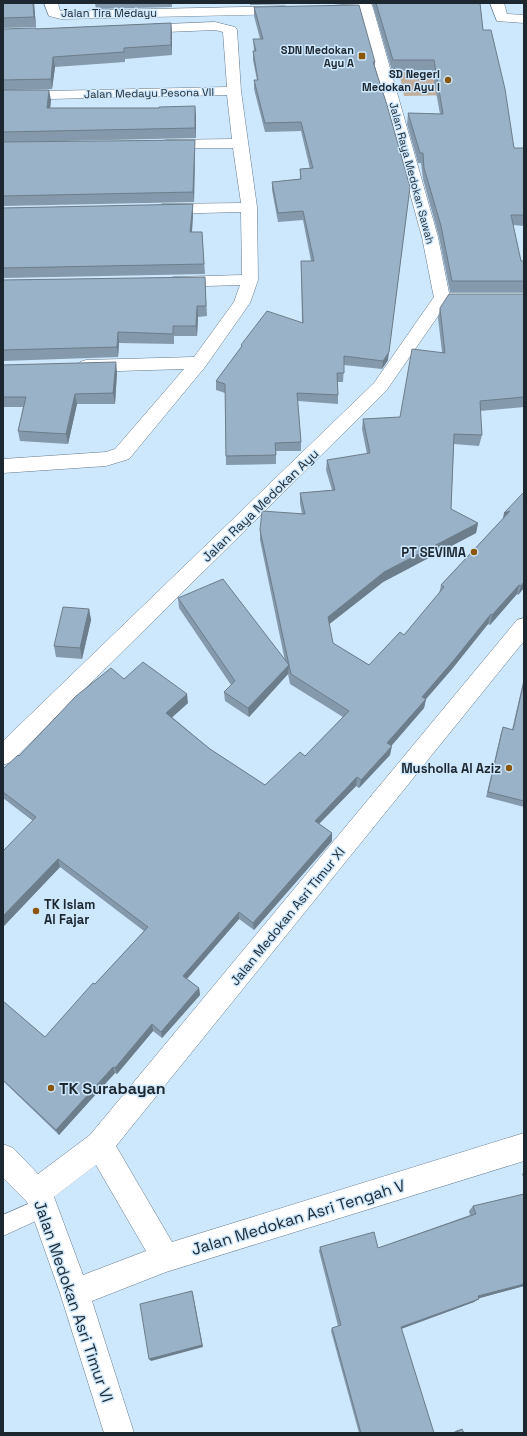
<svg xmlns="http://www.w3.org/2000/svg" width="527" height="1436" font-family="'Space Grotesk',sans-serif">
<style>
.green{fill:#c2ae9a}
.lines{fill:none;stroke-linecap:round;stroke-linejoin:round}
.service-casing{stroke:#647b8e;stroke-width:1}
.minor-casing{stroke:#647b8e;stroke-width:1}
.tertiary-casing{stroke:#647b8e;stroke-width:1}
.service{fill:#fff;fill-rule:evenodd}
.minor{fill:#fff;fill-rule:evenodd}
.tertiary{fill:#fff;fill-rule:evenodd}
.wall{fill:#8499ab}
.shaded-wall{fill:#6c7d8b}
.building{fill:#9ab2c7;stroke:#6c7d8b}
.poi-dot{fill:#8c5608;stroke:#cde7fc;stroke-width:1.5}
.labels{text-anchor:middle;stroke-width:3;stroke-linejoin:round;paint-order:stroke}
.far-street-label{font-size:11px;fill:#1d272f;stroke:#cde7fc}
.far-poi-label{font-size:11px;font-weight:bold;fill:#1d272f;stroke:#cde7fc;text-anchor:end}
.street-label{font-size:13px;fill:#1d272f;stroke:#cde7fc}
.poi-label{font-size:13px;font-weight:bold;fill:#1d272f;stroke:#cde7fc;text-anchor:end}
.near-poi-label{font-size:16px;font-weight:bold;fill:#1d272f;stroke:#cde7fc;text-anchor:start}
.near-street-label{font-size:16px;fill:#1d272f;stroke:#cde7fc}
</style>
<rect width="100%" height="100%" fill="#cde7fc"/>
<!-- green -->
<path class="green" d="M 446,71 L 452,95 L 404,96 L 399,72 Z"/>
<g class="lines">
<!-- service casing -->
<g class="service-casing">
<path id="service" d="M 44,1197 L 51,1200 L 54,1207 L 51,1214 L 3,1236 L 3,1215 Z"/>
</g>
<!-- minor casing -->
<g class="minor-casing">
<path id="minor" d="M 44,3 L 58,3 L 60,11 L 62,11 L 284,6 L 289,7 L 291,10 L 289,13 L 284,14 L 61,19 L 49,16 Z
M 357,3 L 371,3 L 373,8 L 438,237 L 450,298 L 448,302 L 442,303 L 436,302 L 434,298 L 422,237 L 360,12 L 331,13 L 326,12 L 324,9 L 326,6 L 358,4 Z
M 490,3 L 504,3 L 507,14 L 524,15 L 524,23 L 497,21 Z
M 215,22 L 235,27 L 237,30 L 241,91 L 257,207 L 258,280 L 250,303 L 205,367 L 129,459 L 106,466 L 3,473 L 3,459 L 106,452 L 115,449 L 184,369 L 86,372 L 80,370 L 77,366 L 80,362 L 86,360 L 194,357 L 234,302 L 240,285 L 174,287 L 168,286 L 166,282 L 168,278 L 174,277 L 242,275 L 241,212 L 162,214 L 156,212 L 154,209 L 156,206 L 162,204 L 241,203 L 233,148 L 166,148 L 161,147 L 159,144 L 161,141 L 166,140 L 232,139 L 227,95 L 3,100 L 3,92 L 227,87 L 223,32 L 215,30 L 142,33 L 137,32 L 135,29 L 137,26 L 142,25 Z
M 524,618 L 524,641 L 116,1146 L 172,1242 L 524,1133 L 524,1161 L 166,1272 L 92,1301 L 134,1433 L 104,1433 L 60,1293 L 31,1211 L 27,1202 L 3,1178 L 3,1144 L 13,1148 L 38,1174 L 90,1135 L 517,620 ZM 96,1165 L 146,1251 L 83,1275 L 54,1197 Z"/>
</g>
<!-- tertiary casing -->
<g class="tertiary-casing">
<path id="tertiary" d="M 442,293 L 524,293 L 524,303 L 447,303 L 386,391 L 11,762 L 3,765 L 3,741 L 374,383 L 436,294 Z"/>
</g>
<!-- service -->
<use href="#service" class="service"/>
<!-- minor -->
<use href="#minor" class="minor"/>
<!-- tertiary -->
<use href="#tertiary" class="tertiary"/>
</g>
<!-- wall -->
<path class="wall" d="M 3,3 L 34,3 L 36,27 L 3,28 Z
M 95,3 L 172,3 L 172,7 L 96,9 Z
M 250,3 L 322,3 L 250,5 Z
M 372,3 L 480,3 L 483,30 L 514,148 L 524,148 L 524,226 L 513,225 L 521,261 L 524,261 L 524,292 L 450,292 L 439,237 L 423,179 L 421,163 L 418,163 L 407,124 L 408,113 L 440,114 L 432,70 L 392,71 Z
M 254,7 L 375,62 L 375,68 L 388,360 L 382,369 L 344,365 L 343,382 L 337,382 L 338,395 L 338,404 L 298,401 L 301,442 L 301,451 L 276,451 L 276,464 L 226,465 L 225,393 L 216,390 L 216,381 L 241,348 L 241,345 L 302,323 L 301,261 L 311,261 L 303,220 L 278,222 L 272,190 L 272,182 L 300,179 L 300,169 L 310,169 L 301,131 L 265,132 L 254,89 L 254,80 L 257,80 L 253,60 L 253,51 L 254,51 L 253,39 L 260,39 L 254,16 Z
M 171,23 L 172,55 L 125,59 L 125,62 L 55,67 L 52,89 L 8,90 L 51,100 L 50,108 L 196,116 L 196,138 L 20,142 L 195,150 L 194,202 L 3,206 L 3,29 L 36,29 Z
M 193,204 L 193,215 L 192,232 L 202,232 L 205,274 L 3,278 L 3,208 Z
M 205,277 L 207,316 L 198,317 L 197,336 L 174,336 L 174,344 L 119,343 L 118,357 L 3,361 L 3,280 Z
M 524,294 L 524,407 L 480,411 L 482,435 L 479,446 L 454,444 L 451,509 L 478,523 L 476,533 L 383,582 L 329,624 L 333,643 L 369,665 L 404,635 L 439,594 L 441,585 L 503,519 L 524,492 L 524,588 L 518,595 L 517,594 L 490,625 L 488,624 L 452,669 L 426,699 L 424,708 L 391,746 L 390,755 L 359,788 L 356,786 L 319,824 L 332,833 L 332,841 L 254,930 L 239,919 L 187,979 L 199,988 L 200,995 L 162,1038 L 153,1031 L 117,1074 L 115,1073 L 59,1135 L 3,1081 L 3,1001 L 45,1037 L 95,984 L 144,931 L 60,867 L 3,927 L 3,851 L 33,821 L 3,798 L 3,769 L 19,756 L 124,679 L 188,703 L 172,717 L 210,749 L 265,785 L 305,756 L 343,717 L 290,684 L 288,674 L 249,717 L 225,701 L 224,692 L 231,685 L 179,608 L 178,598 L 285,661 L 260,540 L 260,530 L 302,514 L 300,503 L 300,493 L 332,490 L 326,470 L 327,460 L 367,454 L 362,429 L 363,419 L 400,417 L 442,352 L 438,318 L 440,308 Z
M 3,365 L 117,372 L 115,404 L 77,404 L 68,444 L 20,441 L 18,431 L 23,407 L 3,407 Z
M 89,609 L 91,620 L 82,659 L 56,657 L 54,646 Z
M 524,678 L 524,807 L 486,797 L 501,733 L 503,727 L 512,730 Z
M 524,1172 L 524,1180 L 522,1174 Z
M 524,1194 L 524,1286 L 479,1298 L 474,1302 L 401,1329 L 434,1433 L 359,1433 L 331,1331 L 332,1328 L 338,1326 L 319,1251 L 320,1247 L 378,1248 L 470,1215 L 469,1211 L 473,1206 Z
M 462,1429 L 464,1433 L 452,1433 L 457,1430 Z"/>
<!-- shaded-wall -->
<path class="shaded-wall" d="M 33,3 L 34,3 L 36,27 L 34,17 Z
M 171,23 L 172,33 L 172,55 L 171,45 Z
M 53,57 L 55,67 L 52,89 L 51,79 Z
M 49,90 L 51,100 L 49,118 L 47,108 Z
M 195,106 L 196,116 L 196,138 L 195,128 Z
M 195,140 L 195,150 L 194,202 L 193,192 Z
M 410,187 L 388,360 L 382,369 L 383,361 Z
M 193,204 L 193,215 L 191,243 L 190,232 Z
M 197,306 L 198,317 L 197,336 L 196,326 Z
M 118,332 L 119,343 L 118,357 L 117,347 Z
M 116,362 L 117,372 L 115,404 L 113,393 Z
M 75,394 L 77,404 L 68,444 L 66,434 Z
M 510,511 L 502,523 L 504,513 Z
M 478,523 L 476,533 L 383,582 L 327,626 L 328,617 L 384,572 Z
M 524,582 L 524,588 L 518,595 L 521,586 Z
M 519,585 L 517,594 L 490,625 L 492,615 Z
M 89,609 L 91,620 L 82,659 L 80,648 Z
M 491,614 L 488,624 L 452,669 L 426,699 L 424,708 L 386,752 L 387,743 L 422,697 Z
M 289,665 L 288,674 L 249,717 L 248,708 Z
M 187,694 L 188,703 L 167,722 L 166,713 Z
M 392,746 L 390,755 L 359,788 L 361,780 Z
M 357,777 L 356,786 L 314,829 L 315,821 Z
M 332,833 L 332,841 L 254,930 L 253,923 Z
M 58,859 L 60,867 L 3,927 L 3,916 Z
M 239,912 L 239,919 L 184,982 L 183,976 Z
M 199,988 L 200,995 L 162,1038 L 161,1032 Z
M 152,1024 L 153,1031 L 117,1074 L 115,1068 Z
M 113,1067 L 115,1073 L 59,1135 L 56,1130 Z
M 524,1284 L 524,1286 L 473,1300 L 478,1296 Z
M 192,1291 L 193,1294 L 203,1347 L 151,1361 L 149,1359 Z
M 479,1299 L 474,1302 L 398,1330 L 401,1327 Z"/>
<!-- building -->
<path class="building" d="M 3,3 L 33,3 L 34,17 L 3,18 Z
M 376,3 L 480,3 L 483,30 L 491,30 L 505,89 L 514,148 L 524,148 L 524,215 L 511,215 L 521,261 L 524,261 L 524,281 L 452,281 L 441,226 L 424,168 L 423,153 L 420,153 L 408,113 L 443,114 L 434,60 L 393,60 Z
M 359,5 L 375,62 L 373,62 L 387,105 L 410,187 L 389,352 L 383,361 L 344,356 L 344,373 L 337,373 L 338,395 L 297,393 L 301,442 L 275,443 L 276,455 L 226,456 L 225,384 L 216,381 L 242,346 L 241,345 L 267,311 L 303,323 L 301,261 L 314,261 L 303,211 L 278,213 L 272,182 L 301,179 L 300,169 L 313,168 L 301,122 L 265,123 L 254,80 L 258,80 L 253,51 L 256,51 L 253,39 L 263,39 L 254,7 Z
M 171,23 L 171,45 L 124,48 L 124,52 L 53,57 L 51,79 L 3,80 L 3,29 L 36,28 L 36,29 Z
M 3,90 L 49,90 L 47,108 L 159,108 L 159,107 L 195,106 L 195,128 L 3,132 Z
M 195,140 L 193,192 L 3,196 L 3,142 Z
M 193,204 L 190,232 L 202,232 L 204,264 L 3,268 L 3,208 Z
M 205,277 L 206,306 L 197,306 L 196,326 L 173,326 L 173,334 L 118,332 L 117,347 L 3,350 L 3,280 Z
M 449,294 L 524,294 L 524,397 L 480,401 L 482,435 L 454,434 L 451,509 L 478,523 L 384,572 L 328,617 L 333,643 L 369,665 L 400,632 L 404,635 L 444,587 L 441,585 L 510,511 L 504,513 L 524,492 L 524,582 L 521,586 L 519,585 L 492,615 L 491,614 L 454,660 L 422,697 L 426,699 L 387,743 L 392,746 L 361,780 L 357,777 L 315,821 L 332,833 L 253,923 L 239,912 L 183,976 L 199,988 L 161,1032 L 152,1024 L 115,1068 L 113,1067 L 56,1130 L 3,1080 L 3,1001 L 45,1037 L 93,983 L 95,984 L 148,927 L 58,859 L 3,916 L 3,851 L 36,817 L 3,792 L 3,769 L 18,755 L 19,756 L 76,696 L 111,668 L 124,679 L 143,662 L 187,694 L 166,713 L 210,749 L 265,785 L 300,752 L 305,756 L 349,711 L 291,674 L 289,665 L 248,708 L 224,692 L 235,681 L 178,598 L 223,579 L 289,665 L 260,530 L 262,511 L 305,514 L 300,493 L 335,490 L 327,460 L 370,453 L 363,419 L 400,417 L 412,349 L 445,353 L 440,308 Z
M 116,362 L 113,393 L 75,394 L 66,434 L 18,431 L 26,397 L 3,397 L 3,365 Z
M 63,607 L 89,609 L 80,648 L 54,646 Z
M 524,681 L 524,801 L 488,792 L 503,727 L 513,730 Z
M 524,1194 L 524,1284 L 478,1296 L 479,1299 L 401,1327 L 434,1433 L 361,1433 L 332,1328 L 341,1325 L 320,1247 L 374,1232 L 378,1248 L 476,1214 L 473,1206 Z
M 192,1291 L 202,1345 L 149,1359 L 140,1304 Z
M 462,1429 L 464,1433 L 455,1433 Z"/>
<!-- markers -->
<g class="poi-dot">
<rect x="358" y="52" width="8" height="8" rx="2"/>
<circle cx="448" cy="80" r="4"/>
<circle cx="474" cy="552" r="4"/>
<circle cx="509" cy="768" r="4"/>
<circle cx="36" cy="911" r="4"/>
<circle cx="51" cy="1088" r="4"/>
</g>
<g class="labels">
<!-- far-street labels -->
<g class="far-street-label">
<text x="109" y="17">Jalan Tira Medayu</text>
<text transform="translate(149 93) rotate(-1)" y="4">Jalan Medayu Pesona VII</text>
<text transform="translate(412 173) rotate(75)" y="4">Jalan Raya Medokan Sawah</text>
</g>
<!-- far-poi labels -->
<g class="far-poi-label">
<text x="354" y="54">SDN Medokan<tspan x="354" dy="13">Ayu A</tspan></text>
<text x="440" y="78">SD Negeri<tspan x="440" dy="13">Medokan Ayu I</tspan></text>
</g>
<!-- street labels -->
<g class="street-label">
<text transform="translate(260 505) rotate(-44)" y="5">Jalan Raya Medokan Ayu</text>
<text transform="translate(287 916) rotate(-51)" y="5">Jalan Medokan Asri Timur XI</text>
</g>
<!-- poi labels -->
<g class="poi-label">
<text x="466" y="557">PT SEVIMA</text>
<text x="501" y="773">Musholla Al Aziz</text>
<text x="44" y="909" text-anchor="start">TK Islam<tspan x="44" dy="15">Al Fajar</tspan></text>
</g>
<!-- near-poi labels -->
<g class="near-poi-label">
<text x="59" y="1094">TK Surabayan</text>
</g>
<!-- near-street labels -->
<g class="near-street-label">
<text transform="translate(298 1217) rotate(-17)" y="6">Jalan Medokan Asri Tengah V</text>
<text transform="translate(74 1301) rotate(71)" y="6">Jalan Medokan Asri Timur VI</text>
</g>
</g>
<!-- border -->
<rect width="527" height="1436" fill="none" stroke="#1d272f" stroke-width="8"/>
</svg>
